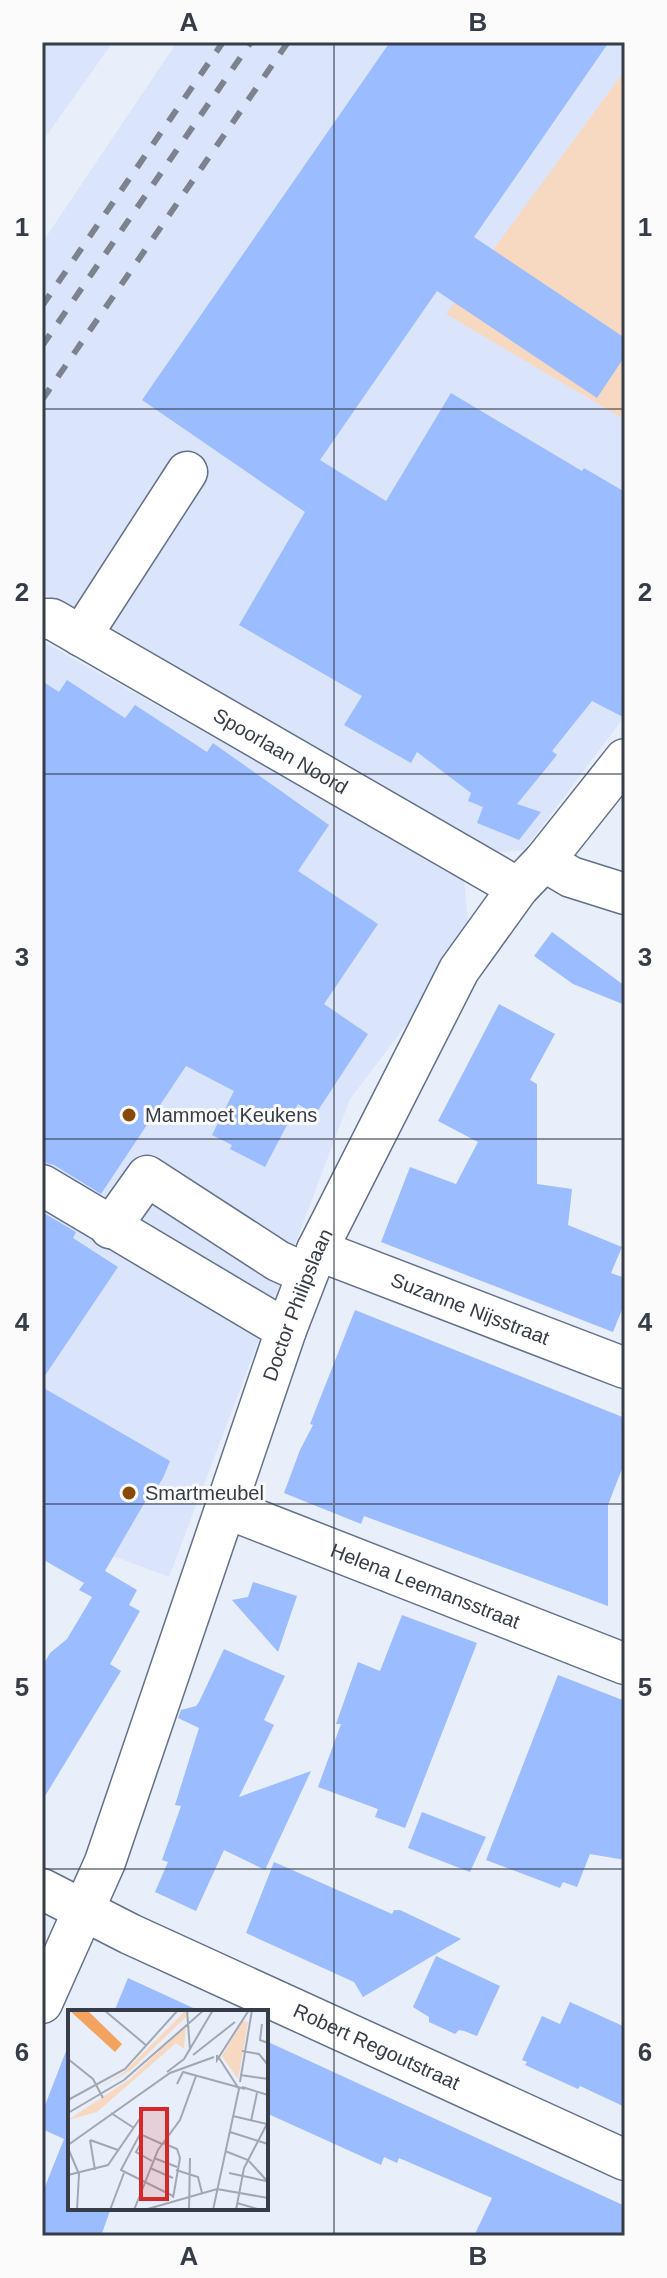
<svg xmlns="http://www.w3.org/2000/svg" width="667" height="2278" font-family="Arial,sans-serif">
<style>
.built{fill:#dae5fb}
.green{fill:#f7d9c2}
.building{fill:#9bbcfe}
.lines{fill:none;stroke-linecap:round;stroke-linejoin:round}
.minor-casing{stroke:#63708a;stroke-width:43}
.minor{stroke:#fff;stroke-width:40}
.rail{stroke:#7c828e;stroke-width:6;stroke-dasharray:14 14;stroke-linecap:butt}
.grid{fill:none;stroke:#363c48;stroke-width:2;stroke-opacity:0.55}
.poi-dot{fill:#874a08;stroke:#fbfbfb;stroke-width:3}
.labels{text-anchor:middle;stroke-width:6;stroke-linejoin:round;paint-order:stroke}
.street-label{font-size:20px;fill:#363c48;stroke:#fbfbfb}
.poi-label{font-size:20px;fill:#363c48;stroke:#fbfbfb;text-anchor:start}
.inset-road{fill:none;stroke:#a1a7b3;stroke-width:2}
.view{fill:#d62828;fill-opacity:0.15;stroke:#d62828;stroke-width:4}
.inset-edge{fill:none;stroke:#363c48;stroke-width:4}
.neatline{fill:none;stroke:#363c48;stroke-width:3}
.grid-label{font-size:26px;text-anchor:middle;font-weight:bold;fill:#363c48}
</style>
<rect width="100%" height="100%" fill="#e8eefa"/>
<!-- built -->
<path class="built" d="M 42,42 L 113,42 L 42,142 Z
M 177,42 L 625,42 L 625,70 L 447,314 L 625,420 L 625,716 L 524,850 L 497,852 L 42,593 L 42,243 Z
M 42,641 L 464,878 L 470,941 L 350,1099 L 169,1577 L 59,1536 L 42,1564 Z"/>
<!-- green -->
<path class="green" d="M 625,70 L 625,420 L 446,314 Z"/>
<!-- building -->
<path class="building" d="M 390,42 L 609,42 L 474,237 L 625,338 L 625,356 L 597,398 L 437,291 L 320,460 L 386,501 L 451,393 L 582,471 L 584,468 L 625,492 L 625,718 L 592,701 L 552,751 L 557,755 L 517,804 L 541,812 L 519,840 L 477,823 L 483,807 L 468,801 L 471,793 L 417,752 L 411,763 L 344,725 L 362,696 L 239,625 L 305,512 L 142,400 Z
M 67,680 L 125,718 L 135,705 L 207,752 L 213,743 L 329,825 L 298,871 L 378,924 L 324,1004 L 368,1034 L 315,1115 L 298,1104 L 265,1167 L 230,1149 L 232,1145 L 212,1135 L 234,1091 L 186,1066 L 101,1194 L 54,1165 L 42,1162 L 42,681 L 59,692 Z
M 552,932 L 625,986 L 625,1005 L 573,984 L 534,956 Z
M 499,1004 L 555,1034 L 530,1080 L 537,1084 L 537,1184 L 572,1189 L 568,1225 L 622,1247 L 611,1273 L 625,1278 L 625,1302 L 613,1332 L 381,1242 L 410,1167 L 456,1184 L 478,1142 L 438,1121 Z
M 42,1212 L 76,1232 L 73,1238 L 118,1267 L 42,1380 Z
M 355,1310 L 625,1418 L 625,1461 L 608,1505 L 608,1606 L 364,1516 L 361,1524 L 284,1493 L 300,1450 L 313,1425 L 310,1424 Z
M 42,1387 L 170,1461 L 163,1478 L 156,1489 L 153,1488 L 105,1571 L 137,1590 L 129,1605 L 140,1611 L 110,1664 L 121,1671 L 42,1801 L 42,1667 L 50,1653 L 67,1639 L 92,1597 L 79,1590 L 84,1583 L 42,1559 Z
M 253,1582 L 297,1596 L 278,1652 L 232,1600 L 248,1597 Z
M 402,1615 L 477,1643 L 405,1828 L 375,1817 L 378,1809 L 318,1787 L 341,1724 L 336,1724 L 358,1662 L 380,1671 Z
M 224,1649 L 285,1676 L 264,1720 L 274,1725 L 239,1797 L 311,1771 L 265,1870 L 224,1850 L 196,1911 L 155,1892 L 168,1862 L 162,1860 L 181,1806 L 175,1805 L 199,1728 L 178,1718 L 181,1710 L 196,1706 L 199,1702 Z
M 558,1675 L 625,1701 L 625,1860 L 590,1854 L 577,1887 L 563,1882 L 560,1888 L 486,1860 Z
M 422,1812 L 486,1837 L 470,1872 L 408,1848 Z
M 274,1862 L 392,1914 L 394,1910 L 400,1910 L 461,1939 L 363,1997 L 354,1982 L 246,1933 Z
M 436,1956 L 500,1986 L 477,2036 L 464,2031 L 459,2030 L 455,2034 L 429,2022 L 429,2017 L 413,2007 Z
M 128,1978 L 202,2012 L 114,2012 Z
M 570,2002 L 625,2027 L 625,2107 L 580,2086 L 578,2089 L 525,2065 L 527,2062 L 522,2060 L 542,2016 L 560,2024 Z
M 266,2041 L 625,2206 L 625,2236 L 474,2236 L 492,2198 L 399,2158 L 397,2163 L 384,2157 L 381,2165 L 266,2113 Z
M 68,2046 L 70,2046 L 70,2208 L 111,2208 L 101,2236 L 42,2236 L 42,2194 L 64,2139 L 42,2129 L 42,2113 Z"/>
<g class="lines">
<!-- minor casing -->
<g class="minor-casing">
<g id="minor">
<path id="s1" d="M 42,619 L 52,619 L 518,888"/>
<path d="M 81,636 L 187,472"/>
<path d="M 544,861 L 571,877 L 625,894"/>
<path d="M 42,1185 L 286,1330"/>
<path d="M 110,1228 L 147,1176 L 278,1261 L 307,1274"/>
<path id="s2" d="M 317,1250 L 625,1368"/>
<path id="s3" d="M 226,1508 L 625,1664"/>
<path id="s4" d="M 42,1889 L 130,1934 L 625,2160"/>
<path id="s5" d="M 42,2003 L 105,1862 L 286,1330 L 317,1250 L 459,970 L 518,888 L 544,861 L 625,759"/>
</g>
</g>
<!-- minor -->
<use href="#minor" class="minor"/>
<!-- rail -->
<path class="rail" d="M 42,306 L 223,42
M 42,346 L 251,42
M 42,400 L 288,42"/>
</g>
<!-- grid -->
<path class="grid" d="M 334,42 L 334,2236M 42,409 L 625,409M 42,774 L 625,774M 42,1139 L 625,1139M 42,1504 L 625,1504M 42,1869 L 625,1869"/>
<!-- markers -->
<g class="poi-dot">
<circle cx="129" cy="1115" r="8"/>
<circle cx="129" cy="1493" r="8"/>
</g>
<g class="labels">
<!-- street labels -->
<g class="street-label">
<text dy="7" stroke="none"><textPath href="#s1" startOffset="274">Spoorlaan Noord</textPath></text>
<text dy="7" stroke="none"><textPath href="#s5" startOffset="744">Doctor Philipslaan</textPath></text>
<text dy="7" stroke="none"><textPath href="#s2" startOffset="164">Suzanne Nijsstraat</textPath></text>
<text dy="7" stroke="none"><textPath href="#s3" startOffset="214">Helena Leemansstraat</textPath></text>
<text dy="7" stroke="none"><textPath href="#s4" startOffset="370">Robert Regoutstraat</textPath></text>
</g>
<!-- poi labels -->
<g class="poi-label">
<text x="145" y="1122">Mammoet Keukens</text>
<text x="145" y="1500">Smartmeubel</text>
</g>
</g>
<!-- overview -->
<g transform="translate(68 2010)">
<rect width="200" height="200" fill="#e8eefa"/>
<path d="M 117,1 L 119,6 L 63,60 L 33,77 L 55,63 ZM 175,11 L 180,12 L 170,69 L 154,46 ZM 118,15 L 116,39 L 108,33 L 29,102 L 0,110 L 62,69 Z" fill="#f7d9c2"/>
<path d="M 1,0 L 19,0 L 54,34 L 47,42 Z" fill="#f4a35f"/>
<path class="inset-road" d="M 36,0 L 79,36M 119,0 L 122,40M 194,14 L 192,30 L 200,33M 174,41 L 191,44 L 200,55M 125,45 L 167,12M 149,45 L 149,50 L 181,0M 0,49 L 25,69 L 35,88M 99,62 L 116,49 L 145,0M 172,65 L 200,69M 172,72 L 184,0M 109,74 L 115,62 L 177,79M 174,77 L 200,85M 0,90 L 57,59 L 110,0M 0,103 L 56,70 L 136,0M 43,103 L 66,118M 165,106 L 199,114M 183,111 L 189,83M 162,122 L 200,134M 22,130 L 50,140M 22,130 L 27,160M 95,133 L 109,139 L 112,148 L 105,188M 94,134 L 72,124 L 53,160 L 105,186M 0,135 L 102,63 L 146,47M 72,135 L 68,142 L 84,151M 0,138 L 11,164 L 9,200M 157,141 L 180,150 L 200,172M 86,148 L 109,157M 82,158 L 105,168M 108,160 L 130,167 L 134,183M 161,163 L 198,171M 0,165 L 40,155 L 73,107M 169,193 L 193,200M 42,200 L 56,163M 66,200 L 90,140 L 112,110 L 128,66M 76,200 L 149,179 L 200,188M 121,200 L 122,148M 145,200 L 171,79 L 151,48M 168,200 L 176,158 L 200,112"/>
<path class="view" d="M 73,99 L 99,99 L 99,189 L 73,189 Z"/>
<rect width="200" height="200" class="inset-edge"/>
</g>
<!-- border -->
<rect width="667" height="2278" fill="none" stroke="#fbfbfb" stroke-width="88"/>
<rect x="44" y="44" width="579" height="2190" class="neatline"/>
<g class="grid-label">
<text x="189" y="31">A</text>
<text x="478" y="31">B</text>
<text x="22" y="236">1</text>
<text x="645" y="236">1</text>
<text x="22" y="601">2</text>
<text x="645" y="601">2</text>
<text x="22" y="966">3</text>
<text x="645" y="966">3</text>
<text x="22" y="1331">4</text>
<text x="645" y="1331">4</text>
<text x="22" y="1696">5</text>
<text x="645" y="1696">5</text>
<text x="22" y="2061">6</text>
<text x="645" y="2061">6</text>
<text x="189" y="2265">A</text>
<text x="478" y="2265">B</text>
</g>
</svg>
